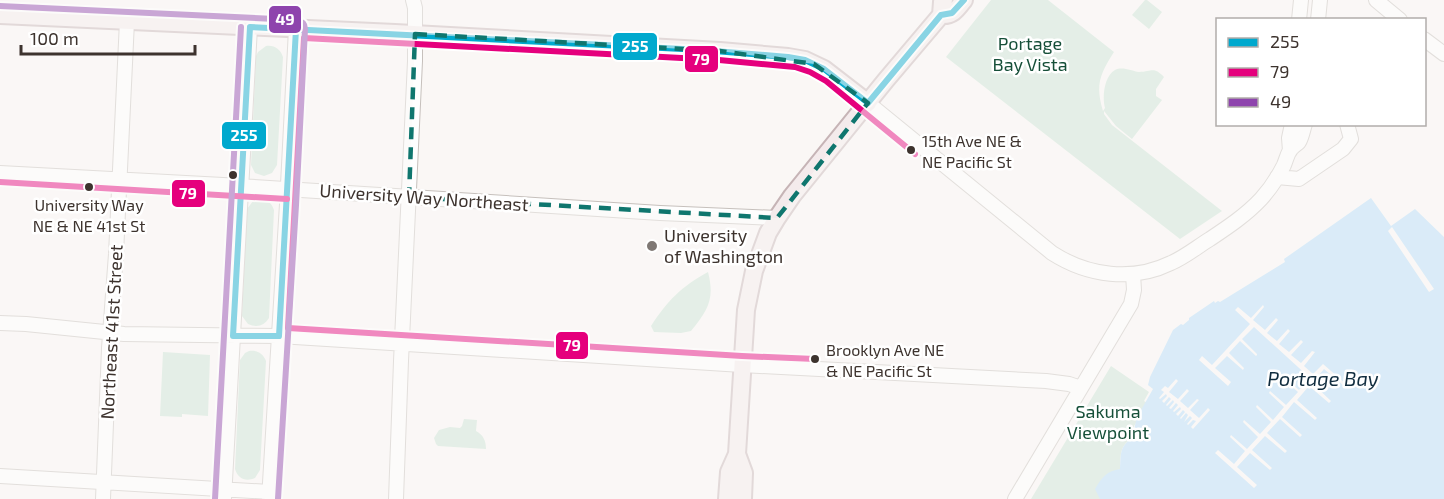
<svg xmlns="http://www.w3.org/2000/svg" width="1444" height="499" font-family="'Exo 2',sans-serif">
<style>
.green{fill:#cae3d5}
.water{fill:#b3dcfa}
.pier{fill:#faf7f5}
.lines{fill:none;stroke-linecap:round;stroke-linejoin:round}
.minor-casing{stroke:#c6c0bc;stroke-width:16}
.major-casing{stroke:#c6b4b6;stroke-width:20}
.minor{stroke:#fefefe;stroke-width:14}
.major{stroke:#f4ebec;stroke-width:16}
.bus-1-casing{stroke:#fff;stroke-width:10}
.bus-2-casing{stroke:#fff;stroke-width:10}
.bus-3-casing{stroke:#fff;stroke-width:10}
.bus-1{stroke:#00a9ce;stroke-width:6}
.bus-2{stroke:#e5007d;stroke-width:6}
.bus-3{stroke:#8e44ad;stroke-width:6}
.marked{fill:none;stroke:#0f766e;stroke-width:4.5;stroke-dasharray:12 8;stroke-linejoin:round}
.bus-dot{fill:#3d332e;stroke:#fff;stroke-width:2}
.poi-dot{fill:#7f7874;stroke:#fff;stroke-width:2}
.labels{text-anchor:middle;stroke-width:5;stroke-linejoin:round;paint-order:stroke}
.bus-label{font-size:16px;fill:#3d332e;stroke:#fff;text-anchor:start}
.park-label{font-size:18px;fill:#164f39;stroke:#fff}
.street-label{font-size:18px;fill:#3d332e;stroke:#fff}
.poi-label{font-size:18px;fill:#3d332e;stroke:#fff;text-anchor:start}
.water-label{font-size:20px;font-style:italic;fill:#112d3f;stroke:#fff}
.line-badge{stroke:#fff;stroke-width:2}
.badge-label{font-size:16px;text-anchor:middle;font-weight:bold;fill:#fff}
</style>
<rect width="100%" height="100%" fill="#faf7f5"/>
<!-- green -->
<path class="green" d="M 991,0 L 1048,0 L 1114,52 C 1100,74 1095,85 1103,111 L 1105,108 C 1102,98 1104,76 1115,70 C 1122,66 1132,71 1139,72 C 1152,72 1153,66 1164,77 L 1156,89 L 1156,96 L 1162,100 L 1132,139 L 1116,126 L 1104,111 L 1104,114 L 1112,125 L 1222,211 L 1180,239 L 946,57 Z
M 1145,0 L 1147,0 L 1162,12 L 1149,29 L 1132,15 Z
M 266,46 C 275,45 280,49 283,57 L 277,165 L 272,173 L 264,176 L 255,173 L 251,165 L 256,56 L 258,52 Z
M 257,199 C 266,198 271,202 274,210 L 269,318 C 264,326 257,328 248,324 L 242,316 L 247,209 L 253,201 Z
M 708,272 C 715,299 708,310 691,331 L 681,333 L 654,332 L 651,326 C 668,300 681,287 708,272 Z
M 249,351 C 257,350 263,353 266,361 L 260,470 L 255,478 C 246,482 238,479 235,469 L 240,360 L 245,353 Z
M 163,352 L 210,355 L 208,416 L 182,414 L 182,417 L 160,416 Z
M 1111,366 L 1149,392 L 1144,401 L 1149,404 L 1134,426 L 1132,438 C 1119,447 1121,455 1120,469 L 1110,473 L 1100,499 L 1031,499 Z
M 464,419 L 477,420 L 476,431 C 483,435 486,440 486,449 L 438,446 L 436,444 L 434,438 L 439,430 L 450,427 L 460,428 L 462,426 Z"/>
<!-- water -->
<path class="water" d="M 1371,198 L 1391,226 L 1415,209 L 1444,237 L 1444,499 L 1100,499 L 1095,489 C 1102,477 1107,471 1120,469 C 1121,455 1119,447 1132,438 L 1137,417 L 1153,389 L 1148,385 L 1150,377 L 1173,330 L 1181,324 L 1183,325 L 1189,320 L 1189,318 L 1214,301 L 1215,303 L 1218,301 L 1220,302 L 1285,262 L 1284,259 Z"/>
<!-- pier -->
<path class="pier" d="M 1392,227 L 1434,289 L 1429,292 L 1388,231 Z
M 1263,305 L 1264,307 L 1253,320 L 1265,330 L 1276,318 L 1278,320 L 1267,333 L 1277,341 L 1288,329 L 1290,331 L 1279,344 L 1289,352 L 1301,340 L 1303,342 L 1291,355 L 1301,363 L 1312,351 L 1315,352 L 1304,366 L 1313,374 L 1323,364 L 1346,384 L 1344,386 L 1324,369 L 1312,383 L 1331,401 L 1329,403 L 1309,386 L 1297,400 L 1317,418 L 1315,420 L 1294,402 L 1282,417 L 1302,435 L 1300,437 L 1280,419 L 1267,433 L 1287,451 L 1285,453 L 1265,436 L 1252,450 L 1272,468 L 1270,470 L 1250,453 L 1237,467 L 1257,485 L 1254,488 L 1215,453 L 1218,450 L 1234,464 L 1245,451 L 1230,437 L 1231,435 L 1247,449 L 1258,437 L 1243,422 L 1244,420 L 1260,434 L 1271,422 L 1256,407 L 1257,405 L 1273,420 L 1284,407 L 1269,393 L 1270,391 L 1286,405 L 1298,392 L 1282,378 L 1283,376 L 1299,390 L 1310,378 L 1254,327 L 1242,339 L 1257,354 L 1257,355 L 1256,356 L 1240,341 L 1229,353 L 1244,368 L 1243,370 L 1227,356 L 1215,368 L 1231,382 L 1228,386 L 1199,360 L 1202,356 L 1212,365 L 1250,324 L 1235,310 L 1238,307 L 1251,318 Z
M 1176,379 L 1178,381 L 1169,392 L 1178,399 L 1187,389 L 1189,391 L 1180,401 L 1188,408 L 1197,399 L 1199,400 L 1190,410 L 1199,418 L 1208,408 L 1210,410 L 1193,429 L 1191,427 L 1196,421 L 1193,420 L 1188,425 L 1187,424 L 1192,418 L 1190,416 L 1184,422 L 1188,415 L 1186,413 L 1181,419 L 1180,418 L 1185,412 L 1183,410 L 1178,416 L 1176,414 L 1181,409 L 1180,407 L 1174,412 L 1173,411 L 1178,405 L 1176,403 L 1171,409 L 1169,408 L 1174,402 L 1173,400 L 1167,406 L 1166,405 L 1171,399 L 1169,397 L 1164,403 L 1162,401 L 1167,396 L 1166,394 L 1160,399 L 1159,398 L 1164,392 L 1161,390 L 1165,386 L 1168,388 Z"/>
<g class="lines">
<!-- minor casing -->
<g class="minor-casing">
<path id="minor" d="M 1376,0 L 1400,20
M 1299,20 L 1301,0
M 1318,20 L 1320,0
M 1424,39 L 1444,54
M 868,103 L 1052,253 C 1088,276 1132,282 1171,263 C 1185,257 1197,247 1210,239 C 1228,227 1246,215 1261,199 C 1270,189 1278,177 1284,165 C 1286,160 1287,156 1289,152 C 1291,148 1296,145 1299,142 C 1302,137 1303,130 1305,124
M 1290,151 L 1289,138 L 1292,124
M 0,173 L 223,185 L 660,213 L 777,218
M 1277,177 L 1299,179 L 1343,149 L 1351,139 L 1347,124
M 0,323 L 26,324 L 124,334 L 279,336 L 742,365 L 1046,381 L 1069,384 L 1081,388
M 0,476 L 270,492
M 103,499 L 109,348 L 116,254 L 127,21
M 224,499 L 250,27
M 269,499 L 287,204 L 296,29
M 396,499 L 401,361 L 415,61 L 415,8 L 413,0
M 1015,499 L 1131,304 L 1134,290 L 1133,274"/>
</g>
<!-- major casing -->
<g class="major-casing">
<path id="major" d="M 0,15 L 395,33 L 720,51 L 788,57 L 805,60 L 824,69 L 868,103
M 941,15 C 953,16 957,9 964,0
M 737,454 L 744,473 L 743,499
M 727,499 L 729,472 L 737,454 L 746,310 L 754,271 L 768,233 L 777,218 L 792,196 L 886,80 L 941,15 L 942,2 L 944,0"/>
</g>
<!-- minor -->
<use href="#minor" class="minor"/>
<!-- major -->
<use href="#major" class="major"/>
<!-- bus-1 casing -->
<g class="bus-1-casing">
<path id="bus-1" d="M 868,103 L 941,15 L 952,13 L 964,0
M 279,336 L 233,336 L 250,27 L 702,50 L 788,57 L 805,60 L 824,69 L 868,103
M 279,336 L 296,29"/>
</g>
<!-- bus-2 casing -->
<g class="bus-2-casing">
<path id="bus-2" d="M 0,182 L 287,199
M 815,359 L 742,356 L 288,328 L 304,38 L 719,60 L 795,67 L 810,72 L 826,81 L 915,154"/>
</g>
<!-- bus-3 casing -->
<g class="bus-3-casing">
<path id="bus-3" d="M 0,6 L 296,20 C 302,21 305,24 305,29 L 296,205 L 278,499
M 215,499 L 241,27"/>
</g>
<!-- bus-1 -->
<use href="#bus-1" class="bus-1"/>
<!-- bus-2 -->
<use href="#bus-2" class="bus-2"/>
<!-- bus-3 -->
<use href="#bus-3" class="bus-3"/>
</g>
<!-- marked area -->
<path d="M0 0H1444V499H0ZM 415,34 L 720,51 L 814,64 L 868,103 L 777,218 L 409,197 Z" fill="#faf7f5" fill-opacity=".55" fill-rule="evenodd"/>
<path class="marked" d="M 415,34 L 720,51 L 814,64 L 868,103 L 777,218 L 409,197 Z"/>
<!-- markers -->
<g class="bus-dot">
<circle cx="911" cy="150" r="5"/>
<circle cx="233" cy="175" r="5"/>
<circle cx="89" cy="187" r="5"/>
<circle cx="815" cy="359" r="5"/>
</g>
<circle class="poi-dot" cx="652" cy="246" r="6"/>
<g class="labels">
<!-- bus labels -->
<g class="bus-label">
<text x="922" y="147">15th Ave NE &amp;<tspan x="922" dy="21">NE Pacific St</tspan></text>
<text x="89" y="211" text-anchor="middle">University Way<tspan x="89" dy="21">NE &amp; NE 41st St</tspan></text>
<text x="826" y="356">Brooklyn Ave NE<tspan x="826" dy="21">&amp; NE Pacific St</tspan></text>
</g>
<!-- park labels -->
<g class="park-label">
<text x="1030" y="50">Portage<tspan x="1030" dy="21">Bay Vista</tspan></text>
<text x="1108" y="418">Sakuma<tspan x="1108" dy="21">Viewpoint</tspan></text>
</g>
<!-- street labels -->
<g class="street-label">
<text transform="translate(424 198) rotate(4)" y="6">University Way Northeast</text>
<text transform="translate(112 332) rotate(-87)" y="6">Northeast 41st Street</text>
</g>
<!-- poi labels -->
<g class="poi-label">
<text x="664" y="242">University<tspan x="664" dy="21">of Washington</tspan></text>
</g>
<!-- water labels -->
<g class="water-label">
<text x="1323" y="386">Portage Bay</text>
</g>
</g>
<g class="line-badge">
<rect x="268" y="5" width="34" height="29" rx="6" fill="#8e44ad"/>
<rect x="612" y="32" width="46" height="29" rx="6" fill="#00a9ce"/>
<rect x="684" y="45" width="35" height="28" rx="6" fill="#e5007d"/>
<rect x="221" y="121" width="46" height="29" rx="6" fill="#00a9ce"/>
<rect x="171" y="179" width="35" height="29" rx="6" fill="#e5007d"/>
<rect x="555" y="331" width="34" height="29" rx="6" fill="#e5007d"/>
</g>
<g class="badge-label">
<text x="285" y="25">49</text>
<text x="635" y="52">255</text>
<text x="701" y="65">79</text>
<text x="244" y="141">255</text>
<text x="188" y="199">79</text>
<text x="572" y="351">79</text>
</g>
<!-- legend -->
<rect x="1216" y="18" width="210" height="108" fill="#ffffff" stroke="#b1adab" stroke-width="1.5"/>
<rect x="1228" y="38" width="30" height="9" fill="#00a9ce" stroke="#b1adab" stroke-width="1.5"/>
<text x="1270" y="48" font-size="18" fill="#3d332e">255</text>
<rect x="1228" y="68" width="30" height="9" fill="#e5007d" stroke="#b1adab" stroke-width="1.5"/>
<text x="1270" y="78" font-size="18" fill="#3d332e">79</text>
<rect x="1228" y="98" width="30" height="9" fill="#8e44ad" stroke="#b1adab" stroke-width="1.5"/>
<text x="1270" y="108" font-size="18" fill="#3d332e">49</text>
<!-- scale -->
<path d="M21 45v9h174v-9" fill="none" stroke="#3d332e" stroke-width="3"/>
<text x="30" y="45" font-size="18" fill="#3d332e" stroke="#ffffff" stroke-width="4.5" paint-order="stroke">100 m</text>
</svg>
